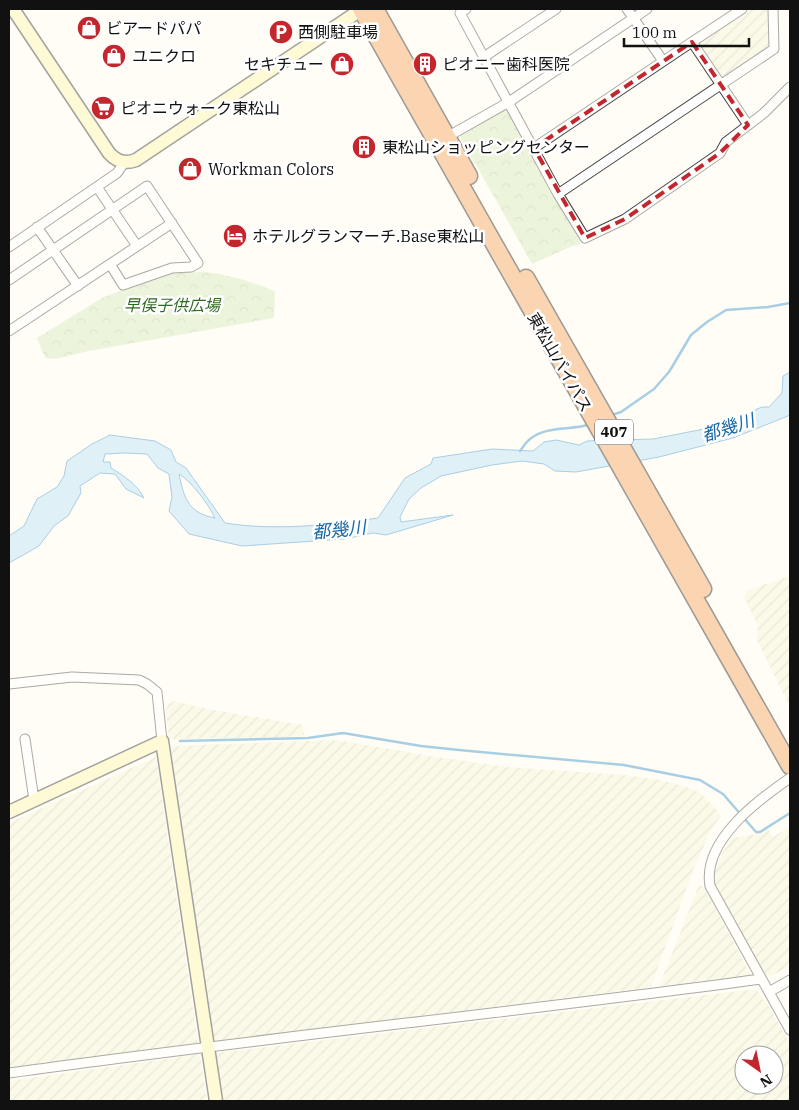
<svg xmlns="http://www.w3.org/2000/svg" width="799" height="1110" font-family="'IBM Plex Serif','Noto Sans JP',serif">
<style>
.farmland{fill:url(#farmland-furrows);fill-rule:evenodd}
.park{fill:url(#park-crowns)}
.water{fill:#b9e0f7;stroke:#3f96cf;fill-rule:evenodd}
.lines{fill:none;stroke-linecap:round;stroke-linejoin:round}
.stream{stroke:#3f96cf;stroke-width:2.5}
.street-casing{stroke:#444;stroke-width:11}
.secondary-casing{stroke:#333;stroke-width:15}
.highway-casing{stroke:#222;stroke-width:19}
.street{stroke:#fff;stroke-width:9}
.secondary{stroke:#fff6b0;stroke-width:12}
.highway{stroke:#f5a25d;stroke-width:16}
.marked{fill:none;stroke:#c4262e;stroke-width:4;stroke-dasharray:10 6;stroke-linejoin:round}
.labels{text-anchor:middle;stroke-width:5;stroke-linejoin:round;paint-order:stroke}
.shield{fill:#fff;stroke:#585858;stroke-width:1}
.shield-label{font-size:15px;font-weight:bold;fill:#111}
.poi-label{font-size:16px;fill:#111;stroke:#fff;text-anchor:start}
.park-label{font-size:16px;font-style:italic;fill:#2f6b1f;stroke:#fff}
.street-label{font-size:16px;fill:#111;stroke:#fff}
.water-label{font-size:18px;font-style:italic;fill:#1768a6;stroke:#fff}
</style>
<defs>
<pattern id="farmland-furrows" width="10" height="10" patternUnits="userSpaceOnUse" patternTransform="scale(1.25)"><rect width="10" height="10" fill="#f6f3d4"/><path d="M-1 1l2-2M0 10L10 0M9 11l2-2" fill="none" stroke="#d2cfb5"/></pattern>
<pattern id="park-crowns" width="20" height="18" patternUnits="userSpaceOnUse" patternTransform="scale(1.25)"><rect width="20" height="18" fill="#d5ebbd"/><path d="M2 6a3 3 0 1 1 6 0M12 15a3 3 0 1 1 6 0" fill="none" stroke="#b6c8a1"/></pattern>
</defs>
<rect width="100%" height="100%" fill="#fffdf5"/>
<!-- farmland -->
<path class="farmland" d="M 750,9 L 768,9 L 768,46 L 724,78 L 721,77 L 699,45 L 700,42 Z
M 790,576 L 790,707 L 757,640 L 758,626 L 744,597 L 748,590 Z
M 174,701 L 213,710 L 303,725 L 304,735 L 287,737 L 169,739 L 166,709 L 169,704 Z
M 337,740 L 436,757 L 508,767 L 623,775 L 660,780 L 687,787 L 701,793 L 721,815 L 709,834 L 692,873 L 651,987 L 213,1042 L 171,746 Z
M 156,757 L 198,1043 L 9,1070 L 9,823 Z
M 767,827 L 773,837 L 790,827 L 790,966 L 769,977 L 763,975 L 714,883 L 713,876 L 728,842 L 733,838 L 755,834 Z
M 699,885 L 705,888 L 751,976 L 659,986 Z
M 756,989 L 769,1007 L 790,1044 L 790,1101 L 222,1101 L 215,1053 ZM 744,1055 L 774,1055 L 774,1085 L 744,1085 Z
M 200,1054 L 207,1101 L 9,1101 L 9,1081 Z"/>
<!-- park -->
<path class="park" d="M 505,109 L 509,110 L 581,244 L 570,247 L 532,264 L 459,135 Z
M 206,272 C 230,275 254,282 275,292 L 274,318 L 89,351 L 54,359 L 45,358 L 37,338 L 102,298 L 124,289 L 172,273 Z"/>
<!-- water -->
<path class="water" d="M 790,372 L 790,414 L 788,416 L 733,438 L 659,457 L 576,472 L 555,471 L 544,464 L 522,461 L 492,465 L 441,476 L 421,488 L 409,499 L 400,517 L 401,522 L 453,515 L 386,535 L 373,533 L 344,539 L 242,546 L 189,534 L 169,511 L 172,497 L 169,474 L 158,468 L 147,454 L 125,453 L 105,454 L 103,462 L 110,462 L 111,468 C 124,476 137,484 144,498 L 126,489 L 115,474 L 100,473 L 80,486 L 81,493 L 68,516 L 54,526 L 39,546 L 9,563 L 9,536 L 24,526 L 37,499 L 57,487 L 64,476 L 67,461 L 92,444 L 110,435 L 155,441 L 171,450 L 176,462 L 186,468 L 225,523 C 276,531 327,525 378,518 L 405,478 L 431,464 L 433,458 L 492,449 L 533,451 L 544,442 L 556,440 L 579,445 L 587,441 L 653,439 L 714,427 L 762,407 L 769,407 L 782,393 L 783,376 ZM 179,474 C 191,481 209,505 215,518 C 188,513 184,498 179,474 Z"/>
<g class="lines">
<!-- stream -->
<path class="stream" d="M 612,415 L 621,412 L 654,389 L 669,372 L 691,335 L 707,322 L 726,310 L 768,307 L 790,303
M 520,451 C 523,447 526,442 530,439 C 547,425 571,431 591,424
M 180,741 L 308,738 L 343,733 L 421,746 L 459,750 L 624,765 L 700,780 L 723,794 L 756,832 L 760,832 L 790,813"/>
<!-- street casing -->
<g class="street-casing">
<path id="street" d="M 466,9 L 460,13 L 558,194 L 585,238 L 625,219 L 720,153 L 726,142 L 764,113 L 790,87
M 627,9 L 663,61
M 742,9 L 692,42 L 748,125
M 484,57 L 556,9
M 447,137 L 509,102 L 647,9
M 534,148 L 692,42
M 97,187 L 137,246
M 558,194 L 774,49 L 773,9
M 37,227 L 78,286
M 9,247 L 117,173 L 124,163
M 9,280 L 147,186 L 198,263 L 191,267 L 172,268 L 123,285 L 110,264
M 9,331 L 172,223
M 9,684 L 72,677 L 139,680 L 147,684 L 157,692 L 162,741
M 25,739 L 34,800
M 790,778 C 758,800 702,841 710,886 L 790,1030
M 769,992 L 790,980
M 9,1073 C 259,1038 511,1013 761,979"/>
</g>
<!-- secondary casing -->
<g class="secondary-casing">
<path id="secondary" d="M 13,9 L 109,153 C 117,162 125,164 136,160 L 362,9
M 9,812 L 162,741 L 216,1101"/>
</g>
<!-- highway casing -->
<g class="highway-casing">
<path id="highway" d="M 361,9 L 790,766
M 375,9 L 469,176
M 526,278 L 703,589"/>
</g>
<!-- street -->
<use href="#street" class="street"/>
<!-- secondary -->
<use href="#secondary" class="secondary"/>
<!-- highway -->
<use href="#highway" class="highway"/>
</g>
<!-- marked area -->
<path d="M0 0H799V1110H0ZM 692,42 L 748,125 L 720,153 L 625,219 L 585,238 L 534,148 Z" fill="#fffdf5" fill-opacity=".55" fill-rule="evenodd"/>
<path class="marked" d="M 692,42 L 748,125 L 720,153 L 625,219 L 585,238 L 534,148 Z"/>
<!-- icons -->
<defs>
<g id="shop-disc" transform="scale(1.25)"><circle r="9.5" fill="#c4262e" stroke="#fff"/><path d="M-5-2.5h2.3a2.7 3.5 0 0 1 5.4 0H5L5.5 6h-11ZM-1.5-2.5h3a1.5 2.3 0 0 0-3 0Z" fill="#fff"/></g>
<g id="parking-disc" transform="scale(1.25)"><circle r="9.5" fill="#c4262e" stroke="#fff"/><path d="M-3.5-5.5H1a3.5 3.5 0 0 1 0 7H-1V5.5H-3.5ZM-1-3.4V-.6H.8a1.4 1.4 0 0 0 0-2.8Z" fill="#fff"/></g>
<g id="building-disc" transform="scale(1.25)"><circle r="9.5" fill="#c4262e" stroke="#fff"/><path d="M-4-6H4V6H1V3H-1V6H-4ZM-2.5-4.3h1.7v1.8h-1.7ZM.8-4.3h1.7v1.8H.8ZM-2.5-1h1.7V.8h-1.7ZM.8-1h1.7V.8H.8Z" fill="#fff"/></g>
<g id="supermarket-disc" transform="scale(1.25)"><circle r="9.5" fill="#c4262e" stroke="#fff"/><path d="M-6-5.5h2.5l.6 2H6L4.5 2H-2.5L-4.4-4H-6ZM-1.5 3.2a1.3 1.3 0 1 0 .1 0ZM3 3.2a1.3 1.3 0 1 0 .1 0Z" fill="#fff"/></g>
<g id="hotel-disc" transform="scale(1.25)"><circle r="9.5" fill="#c4262e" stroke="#fff"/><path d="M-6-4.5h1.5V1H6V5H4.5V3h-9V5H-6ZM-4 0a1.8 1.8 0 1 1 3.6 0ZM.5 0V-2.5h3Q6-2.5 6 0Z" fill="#fff"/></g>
</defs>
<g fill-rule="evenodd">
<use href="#shop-disc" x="89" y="28"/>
<use href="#parking-disc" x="281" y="32"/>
<use href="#shop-disc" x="114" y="56"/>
<use href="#shop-disc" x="342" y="64"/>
<use href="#building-disc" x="425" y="64"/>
<use href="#supermarket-disc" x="103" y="108"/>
<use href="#building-disc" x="364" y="147"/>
<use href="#shop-disc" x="190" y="169"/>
<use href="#hotel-disc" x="235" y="236"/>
</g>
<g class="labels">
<!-- shield labels -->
<rect class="shield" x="595" y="419.5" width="38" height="25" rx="4"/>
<g class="shield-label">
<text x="614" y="437">407</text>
</g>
<!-- poi labels -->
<g class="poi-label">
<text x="106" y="34">ビアードパパ</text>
<text x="298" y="38">西側駐車場</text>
<text x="132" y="62">ユニクロ</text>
<text x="324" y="70" text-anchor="end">セキチュー</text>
<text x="442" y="70">ピオニー歯科医院</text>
<text x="120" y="114">ピオニウォーク東松山</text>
<text x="382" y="153">東松山ショッピングセンター</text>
<text x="208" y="175">Workman Colors</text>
<text x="252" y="242">ホテルグランマーチ.Base東松山</text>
</g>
<!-- park labels -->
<g class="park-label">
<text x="172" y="311">早俣子供広場</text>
</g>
<!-- street labels -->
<g class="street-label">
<text transform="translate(560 362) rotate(60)" y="6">東松山バイパス</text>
</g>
<!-- water labels -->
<g class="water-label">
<text transform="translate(728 428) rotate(-18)" y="6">都幾川</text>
<text transform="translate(339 530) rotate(-6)" y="6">都幾川</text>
</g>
</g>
<!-- border -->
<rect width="799" height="1110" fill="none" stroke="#111111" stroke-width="20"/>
<!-- north arrow -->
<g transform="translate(759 1070) rotate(147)"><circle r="24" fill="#ffffff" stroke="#a0a0a0"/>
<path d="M0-4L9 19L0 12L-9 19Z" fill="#c4262e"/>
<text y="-8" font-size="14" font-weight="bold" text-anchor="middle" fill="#111111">N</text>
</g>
<!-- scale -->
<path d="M624 38v8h125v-8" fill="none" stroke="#111111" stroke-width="2.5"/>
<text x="632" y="38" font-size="15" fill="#111111" stroke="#ffffff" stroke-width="4" paint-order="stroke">100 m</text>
</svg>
